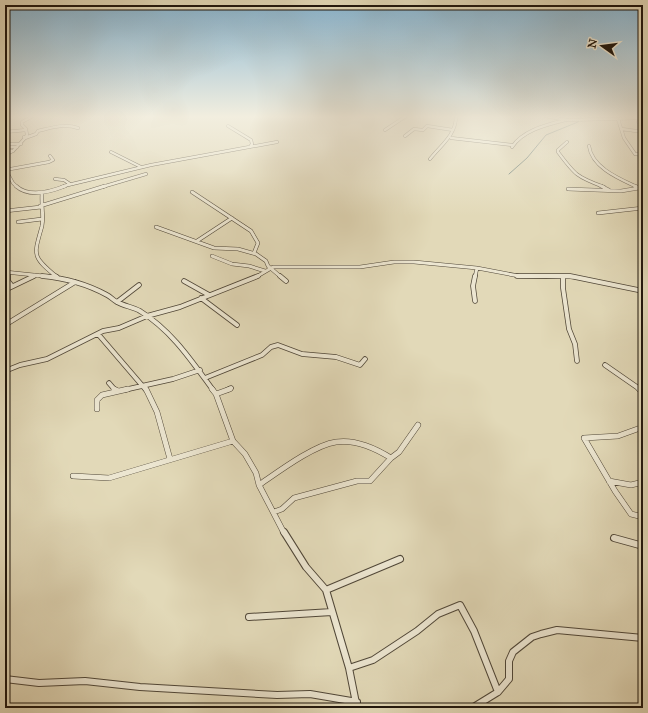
<svg xmlns="http://www.w3.org/2000/svg" width="648" height="713" font-family="'IM FELL Great Primer',serif">
<style>
.lines{fill:none;stroke-linecap:round;stroke-linejoin:round}
.stream{stroke:#667871;stroke-width:1}
.street-far4-casing{stroke:#504738;stroke-width:3.5}
.street-far3-casing{stroke:#504738;stroke-width:4}
.street-far2-casing{stroke:#504738;stroke-width:5.5}
.street-far1-casing{stroke:#504738;stroke-width:6}
.street-casing{stroke:#504738;stroke-width:8}
.street-far4{stroke:#ece6d1;stroke-width:2.5}
.street-far3{stroke:#ece6d1;stroke-width:3}
.street-far2{stroke:#ece6d1;stroke-width:4}
.street-far1{stroke:#ece6d1;stroke-width:5}
.street{stroke:#ece6d1;stroke-width:6}
</style>
<rect width="100%" height="100%" fill="#e2d9b8"/>
<filter id="stains"><feTurbulence type="fractalNoise" baseFrequency=".005" numOctaves="4"/><feColorMatrix values="0 0 0 0 .2 0 0 0 0 .09 0 0 0 0 .02 0 0 0 .5 -.17"/></filter>
<radialGradient id="worn" r=".72"><stop offset=".6" stop-color="#630" stop-opacity="0"/><stop offset="1" stop-color="#630" stop-opacity=".3"/></radialGradient>
<g class="lines">
<!-- stream -->
<path class="stream" d="M 509,174 L 527,158 L 546,135 L 578,122 L 582,116"/>
<!-- street-far4 casing -->
<g class="street-far4-casing">
<path id="street-far4" d="M 545,116 L 567,120 L 643,118
M 618,119 L 624,138 L 635,154 L 643,155
M 639,119 L 640,122 L 638,122 L 643,127
M 228,126 L 251,140 L 252,144 L 250,147
M 622,129 L 643,132
M 385,130 L 406,116
M 5,132 L 26,130
M 405,136 L 414,129 L 423,130 L 427,126 L 453,130
M 25,138 L 36,134 L 38,131 C 51,128 65,123 78,128
M 25,138 L 27,135 L 26,129 L 22,125 L 22,122 L 33,116
M 451,138 L 512,145
M 567,142 L 558,150 L 558,152 C 575,175 577,177 604,187
M 5,144 L 21,144
M 589,146 C 592,168 620,179 637,187
M 5,147 L 17,147
M 512,147 C 523,130 546,125 565,120
M 5,150 L 13,151
M 111,152 L 141,167
M 5,155 L 13,151 L 25,138 L 24,137
M 430,159 C 441,145 456,135 456,116
M 5,170 L 49,162 L 53,160 L 50,156
M 5,173 L 8,174 L 13,183 L 17,187
M 55,179 L 64,180 L 70,184 L 62,187
M 68,185 L 151,165 L 277,142
M 102,187 L 146,174"/>
</g>
<!-- street-far3 casing -->
<g class="street-far3-casing">
<path id="street-far3" d="M 16,186 C 29,198 50,192 65,186
M 601,186 L 609,190
M 635,186 L 643,190
M 568,189 L 621,191 L 639,188
M 192,192 L 251,231 L 258,243 L 254,253 L 256,254
M 42,194 C 41,204 44,216 42,226 C 34,255 31,256 57,277
M 40,206 L 105,186
M 5,211 L 41,207
M 598,213 L 643,208
M 18,222 L 42,219
M 156,227 L 214,248 L 238,249 L 256,254 L 266,261 L 268,266 L 281,277
M 197,241 L 232,218
M 212,256 L 232,264 L 249,266 L 265,271
M 5,272 L 53,277
M 8,273 L 8,277
M 32,277 L 35,275
M 256,277 L 273,267 L 360,267 L 394,262 L 414,262 L 477,268 L 519,276 L 573,277
M 475,277 L 477,268"/>
</g>
<!-- street-far2 casing -->
<g class="street-far2-casing">
<path id="street-far2" d="M 8,276 L 8,281 L 12,286
M 42,276 C 64,278 87,284 107,295 C 111,297 113,300 117,302 C 124,306 133,307 140,311 C 172,331 191,360 213,390
M 55,276 L 57,277
M 280,276 L 286,281
M 517,276 L 570,276 L 643,291
M 563,276 L 563,288 L 569,329 L 575,344 L 577,361
M 184,281 L 209,295
M 5,290 L 34,276
M 201,298 L 237,325
M 475,301 L 473,286 L 475,276
M 117,302 L 139,285
M 5,325 L 75,282
M 98,334 L 146,390
M 605,365 L 641,390
M 5,371 L 20,365 L 47,359 L 103,331 L 119,328 L 147,316 L 180,307 L 258,276
M 205,378 L 262,355 L 271,347 L 278,345 L 302,354 L 336,357 L 360,365 L 365,359
M 109,383 L 115,390
M 124,390 L 173,379 L 200,370
M 227,390 L 231,388"/>
</g>
<!-- street-far1 casing -->
<g class="street-far1-casing">
<path id="street-far1" d="M 114,389 L 118,391
M 146,389 L 157,412 L 170,459
M 212,389 L 216,394 L 233,441 L 245,454 L 256,473 L 259,485 L 284,533
M 639,389 L 643,391
M 216,394 L 230,389
M 97,409 L 97,400 L 102,395 L 128,389
M 643,427 L 618,436 L 584,438 L 615,491 L 631,514 L 643,517
M 73,476 L 109,478 L 233,441
M 609,481 L 631,485 L 643,482
M 259,485 C 278,472 314,445 336,442 C 356,439 375,448 391,458 L 399,452 L 418,425
M 274,512 L 282,509 L 294,498 L 357,481 L 370,481 L 391,458"/>
</g>
<!-- street casing -->
<g class="street-casing">
<path id="street" d="M 284,532 L 306,567 L 326,590 L 349,668 L 357,708
M 614,538 L 643,546
M 326,590 L 400,559
M 249,617 L 332,612
M 349,668 L 373,660 L 417,631 L 438,614 L 460,605 L 474,631 L 498,692 L 472,708
M 5,679 L 39,683 L 85,681 L 140,687 L 277,695 L 310,694 L 357,702
M 498,692 L 509,679 L 509,661 L 513,652 L 532,637 L 541,634 L 557,630 L 643,638"/>
</g>
<!-- street-far4 -->
<use href="#street-far4" class="street-far4"/>
<!-- street-far3 -->
<use href="#street-far3" class="street-far3"/>
<!-- street-far2 -->
<use href="#street-far2" class="street-far2"/>
<!-- street-far1 -->
<use href="#street-far1" class="street-far1"/>
<!-- street -->
<use href="#street" class="street"/>
</g>
<!-- sky -->
<linearGradient id="sky" x2="0" y2="1"><stop stop-color="#87b6d3"/><stop offset="0.54" stop-color="#f2eedf"/><stop offset="1" stop-color="#f2eedf" stop-opacity="0"/></linearGradient>
<rect width="648" height="216" fill="url(#sky)"/>
<!-- margin -->
<rect width="648" height="713" fill="none" stroke="#e2d9b8" stroke-width="20"/>
<rect x="6" y="6" width="636" height="701" fill="none" stroke="#1f160d" stroke-width="2"/>
<rect x="10" y="10" width="628" height="693" fill="none" stroke="#1f160d"/>
<!-- north arrow -->
<g transform="translate(602 46) rotate(284)" stroke="#ece6d1" stroke-width="3" paint-order="stroke">
<path d="M0-3L7 15L0 10L-7 15Z" fill="#1f160d"/>
<text y="-6" font-size="11" font-weight="bold" text-anchor="middle" fill="#1f160d">N</text>
</g>
<rect width="100%" height="100%" filter="url(#stains)"/>
<rect width="100%" height="100%" fill="url(#worn)"/>
</svg>
